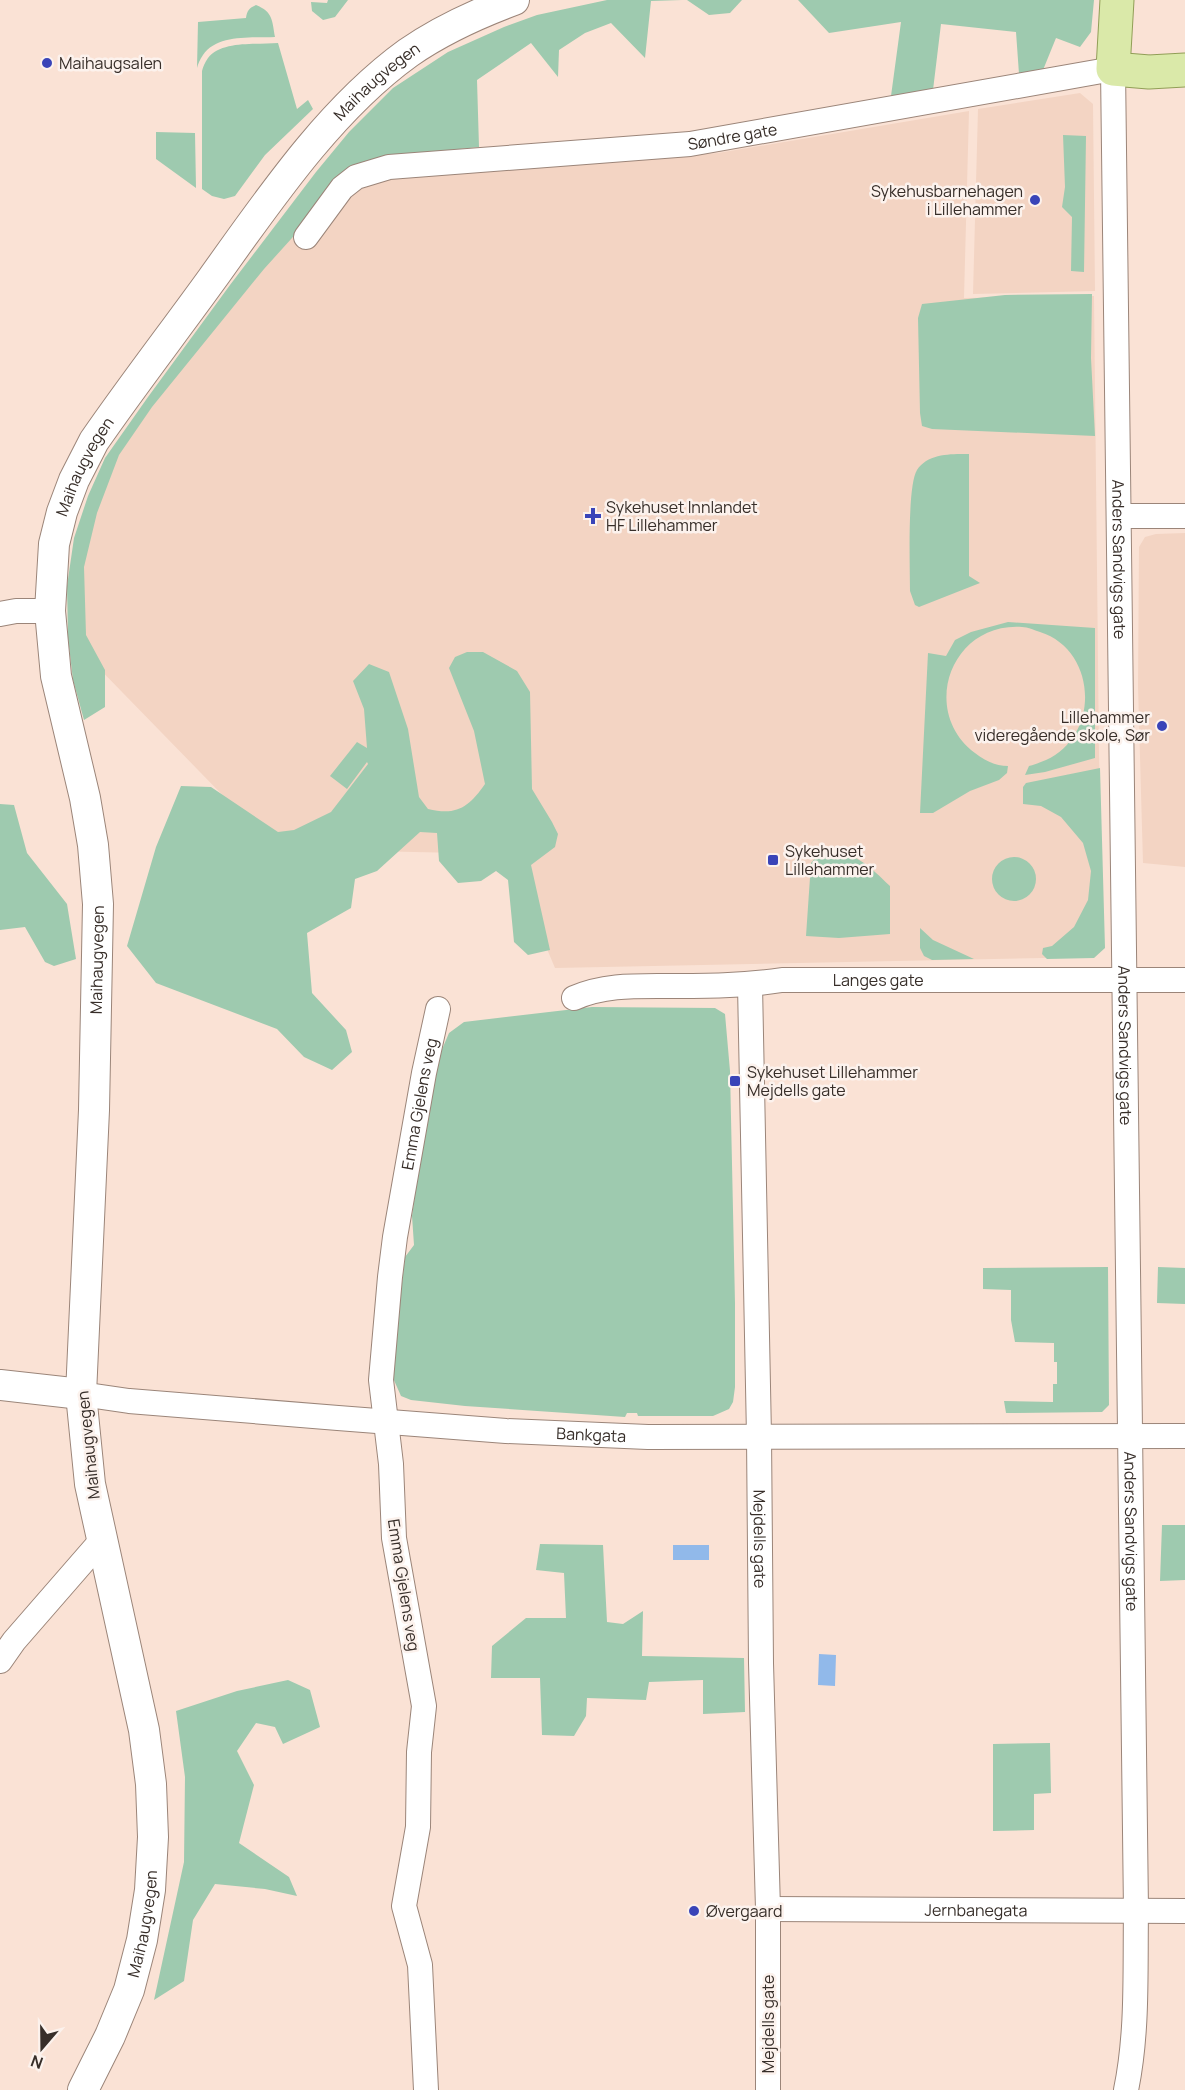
<svg xmlns="http://www.w3.org/2000/svg" width="1185" height="2090" font-family="Manrope,sans-serif">
<style>
.built{fill:#f3d4c3}
.green{fill:#9ecaaf}
.water{fill:#91b9ea}
.lines{fill:none;stroke-linecap:round;stroke-linejoin:round}
.minor-casing{stroke:#9b8579;stroke-width:26}
.tertiary-casing{stroke:#9b8579;stroke-width:32}
.primary-casing{stroke:#919e57;stroke-width:35}
.minor{stroke:#fff;stroke-width:24}
.tertiary{stroke:#fff;stroke-width:30}
.primary{stroke:#dae9a9;stroke-width:33}
.poi-dot{fill:#3944b8;stroke:#fcf2ed;stroke-width:2}
.labels{text-anchor:middle;stroke-width:5;stroke-linejoin:round;paint-order:stroke}
.poi-label{font-size:16px;fill:#372e29;stroke:#fcf2ed;text-anchor:start}
.street-label{font-size:16px;fill:#372e29;stroke:#fcf2ed}
</style>
<rect width="100%" height="100%" fill="#fae2d5"/>
<!-- built -->
<path class="built" d="M 1080,93 L 1093,104 L 1095,291 L 973,294 L 978,109 Z
M 969,111 L 964,298 L 1094,296 L 1099,755 L 1104,945 L 1094,957 L 555,968 L 507,854 L 275,849 L 85,654 L 78,563 L 97,489 L 129,430 L 337,163 L 471,173 L 718,153 Z
M 1185,533 L 1185,867 L 1143,863 L 1138,686 L 1139,547 L 1145,537 L 1156,534 Z"/>
<!-- green -->
<path class="green" d="M 328,0 L 348,0 L 335,17 L 323,20 L 312,11 L 311,2 L 327,3 Z
M 607,0 L 682,0 L 651,1 L 645,58 L 611,23 L 585,33 L 559,50 L 558,77 L 531,43 L 477,80 L 479,147 L 393,156 L 331,187 L 292,238 L 264,269 L 152,407 L 119,455 L 97,513 L 84,567 L 86,635 L 105,670 L 105,707 L 84,720 L 73,680 L 68,638 L 67,586 L 74,538 L 88,496 L 105,458 L 148,397 L 230,285 L 316,172 L 349,132 L 393,88 L 448,52 L 504,27 L 537,15 Z
M 687,0 L 742,0 L 730,13 L 709,15 Z
M 798,0 L 1094,0 L 1091,32 L 1080,47 L 1056,38 L 1043,70 L 1019,74 L 1016,32 L 941,24 L 933,90 L 891,96 L 901,22 L 829,33 Z
M 256,5 C 273,12 272,20 275,37 C 253,38 217,34 203,55 C 200,59 198,64 197,68 L 198,22 L 246,18 C 247,11 249,8 256,5 Z
M 278,43 L 297,109 L 308,100 L 313,109 L 265,155 L 235,196 L 224,199 L 212,196 L 202,189 L 202,71 C 203,67 205,62 208,58 C 222,40 257,45 278,43 Z
M 156,132 L 195,133 L 196,188 L 156,159 Z
M 1063,135 L 1086,136 L 1084,272 L 1071,271 L 1072,217 L 1062,207 L 1065,187 Z
M 1092,294 L 1091,358 L 1095,436 L 932,429 L 922,426 L 920,413 L 918,318 L 922,304 L 1005,295 Z
M 969,454 L 969,576 L 980,583 L 919,607 L 915,605 L 910,591 C 910,568 907,486 917,470 C 928,453 952,454 969,454 Z
M 1008,622 L 1095,628 L 1095,758 L 1045,772 L 1025,775 L 1029,766 C 1035,765 1040,762 1046,760 C 1101,735 1097,650 1040,632 C 1034,630 1028,627 1022,627 C 951,622 919,711 975,753 C 985,761 996,766 1008,766 L 1007,773 L 999,780 L 970,791 L 933,813 L 920,813 L 928,653 L 946,656 L 955,640 L 971,632 Z
M 467,652 L 483,652 L 517,671 L 530,692 L 532,789 L 552,822 L 558,834 L 555,847 L 531,865 L 550,950 L 528,955 L 514,942 L 508,880 L 496,871 L 481,881 L 458,883 L 439,861 L 437,833 L 420,832 L 377,871 L 355,879 L 351,908 L 307,933 L 312,993 L 346,1030 L 352,1052 L 332,1070 L 304,1057 L 277,1029 L 156,983 L 127,946 L 156,847 L 181,786 L 211,787 L 278,832 L 294,830 L 331,812 L 368,764 L 367,762 L 347,789 L 330,776 L 357,742 L 367,748 L 364,709 L 353,681 L 369,664 L 389,672 L 408,729 L 419,797 L 428,809 C 457,816 469,807 485,784 L 474,731 L 449,668 L 455,657 Z
M 1100,768 L 1105,948 L 1094,958 L 1047,959 L 1042,954 L 1043,948 L 1052,946 L 1074,927 L 1088,900 L 1091,871 L 1083,843 L 1061,817 L 1041,806 L 1023,804 L 1023,787 L 1026,783 Z
M 0,804 L 14,805 L 27,853 L 67,904 L 76,959 L 54,966 L 45,962 L 25,927 L 0,930 Z
M 832,849 C 861,857 869,866 890,886 L 890,934 L 839,938 L 806,936 L 811,863 L 820,852 Z
M992 879a22 22 0 1 1 44 0a22 22 0 1 1-44 0Z
M 920,928 L 933,940 L 974,959 L 932,960 L 924,956 L 920,948 Z
M 592,1007 L 715,1008 L 725,1014 L 730,1071 L 735,1303 L 735,1387 L 733,1402 L 729,1409 L 713,1416 L 638,1416 L 637,1413 L 627,1413 L 625,1417 L 465,1406 L 411,1400 L 401,1396 L 393,1378 L 396,1336 L 405,1257 L 414,1245 L 412,1216 L 430,1085 L 440,1054 L 449,1033 L 464,1022 Z
M 1108,1267 L 1109,1405 L 1102,1412 L 1006,1413 L 1004,1401 L 1053,1402 L 1053,1384 L 1057,1384 L 1057,1362 L 1054,1362 L 1054,1343 L 1015,1342 L 1011,1320 L 1011,1290 L 983,1289 L 983,1268 Z
M 1158,1267 L 1185,1268 L 1185,1304 L 1157,1303 Z
M 1162,1525 L 1185,1525 L 1185,1580 L 1160,1581 Z
M 540,1544 L 603,1545 L 607,1622 L 623,1624 L 643,1611 L 642,1656 L 744,1658 L 745,1712 L 703,1714 L 703,1680 L 649,1682 L 646,1700 L 587,1698 L 586,1716 L 574,1736 L 542,1735 L 540,1678 L 491,1678 L 492,1646 L 526,1618 L 566,1618 L 564,1573 L 536,1570 Z
M 288,1680 L 310,1690 L 320,1727 L 283,1744 L 275,1727 L 256,1723 L 237,1751 L 254,1785 L 239,1843 L 289,1877 L 297,1896 L 265,1889 L 215,1884 L 193,1920 L 184,1981 L 154,2000 L 184,1862 L 185,1777 L 176,1711 L 237,1691 Z
M 1050,1743 L 1051,1793 L 1034,1794 L 1034,1830 L 993,1831 L 993,1744 Z"/>
<!-- water -->
<path class="water" d="M 673,1545 L 709,1545 L 709,1560 L 673,1560 Z
M 819,1654 L 836,1655 L 835,1686 L 818,1685 Z"/>
<g class="lines">
<!-- minor casing -->
<g class="minor-casing">
<g id="minor">
<path id="s1" d="M 306,237 L 342,188 L 356,177 L 389,167 L 690,144 L 1113,69 L 1136,1911 C 1135,1971 1138,2032 1126,2090"/>
<path d="M 1119,516 L 1185,516"/>
<path d="M 0,614 L 16,611 L 50,611"/>
<path id="s2" d="M 750,985 L 759,1436 L 761,1663 L 768,1909 L 768,2090"/>
<path id="s3" d="M 574,998 C 604,985 634,986 666,986 C 705,986 743,986 782,980 L 1185,980"/>
<path id="s4" d="M 81,1394 L 129,1401 L 338,1418 L 506,1431 L 648,1437 L 1185,1436"/>
<path d="M 0,1661 L 14,1641 L 101,1541"/>
<path id="s5" d="M 768,1909 L 1185,1911"/>
<path id="s6" d="M 426,2090 L 420,1965 L 404,1906 L 418,1827 L 419,1752 L 424,1706 L 394,1538 L 391,1464 L 381,1380 L 390,1277 L 395,1237 L 424,1073 L 438,1009"/>
</g>
</g>
<!-- tertiary casing -->
<g class="tertiary-casing">
<g id="tertiary">
<path d="M 0,1385 L 81,1394"/>
<path id="s7" d="M 83,2090 L 110,2036 L 129,1990 L 142,1940 L 150,1890 L 153,1837 L 151,1784 L 144,1730 L 90,1484 L 81,1394 L 94,1110 L 98,904 L 93,845 L 85,798 L 56,676 L 50,611 L 54,544 L 62,512 L 74,480 L 94,441 C 132,386 173,333 212,279 C 268,201 329,110 408,53 C 438,32 479,13 514,0"/>
</g>
</g>
<!-- primary casing -->
<g class="primary-casing">
<path id="primary" d="M 1117,0 L 1113,69 L 1149,72 L 1185,70"/>
</g>
<!-- minor -->
<use href="#minor" class="minor"/>
<!-- tertiary -->
<use href="#tertiary" class="tertiary"/>
<!-- primary -->
<use href="#primary" class="primary"/>
</g>
<!-- markers -->
<g class="poi-dot">
<circle cx="47" cy="63" r="6"/>
<circle cx="1035" cy="200" r="6"/>
<path d="M590 507h6v6h6v6h-6v6h-6v-6h-6v-6h6z"/>
<circle cx="1162" cy="726" r="6"/>
<rect x="767" y="854" width="12" height="12" rx="3"/>
<rect x="729" y="1075" width="12" height="12" rx="3"/>
<circle cx="694" cy="1911" r="6"/>
</g>
<g class="labels">
<!-- poi labels -->
<g class="poi-label">
<text x="59" y="69">Maihaugsalen</text>
<text x="1023" y="197" text-anchor="end">Sykehusbarnehagen<tspan x="1023" dy="18">i Lillehammer</tspan></text>
<text x="606" y="513">Sykehuset Innlandet<tspan x="606" dy="18">HF Lillehammer</tspan></text>
<text x="1150" y="723" text-anchor="end">Lillehammer<tspan x="1150" dy="18">videregående skole, Sør</tspan></text>
<text x="785" y="857">Sykehuset<tspan x="785" dy="18">Lillehammer</tspan></text>
<text x="747" y="1078">Sykehuset Lillehammer<tspan x="747" dy="18">Mejdells gate</tspan></text>
<text x="706" y="1917">Øvergaard</text>
</g>
<!-- street labels -->
<g class="street-label">
<text dy="6" stroke="none"><textPath href="#s7" startOffset="2140">Maihaugvegen</textPath></text>
<text dy="6" stroke="none"><textPath href="#s1" startOffset="458">Søndre gate</textPath></text>
<text dy="6" stroke="none"><textPath href="#s7" startOffset="1654">Maihaugvegen</textPath></text>
<text dy="6" stroke="none"><textPath href="#s1" startOffset="1335">Anders Sandvigs gate</textPath></text>
<text dy="6" stroke="none"><textPath href="#s7" startOffset="1150">Maihaugvegen</textPath></text>
<text dy="6" stroke="none"><textPath href="#s3" startOffset="306">Langes gate</textPath></text>
<text dy="6" stroke="none"><textPath href="#s1" startOffset="1821">Anders Sandvigs gate</textPath></text>
<text dy="6" stroke="none"><textPath href="#s6" startOffset="996">Emma Gjelens veg</textPath></text>
<text dy="6" stroke="none"><textPath href="#s4" startOffset="512">Bankgata</textPath></text>
<text transform="translate(88 1445) rotate(-96)" y="6">Maihaugvegen</text>
<text dy="6" stroke="none"><textPath href="#s1" startOffset="2307">Anders Sandvigs gate</textPath></text>
<text dy="6" stroke="none"><textPath href="#s2" startOffset="554">Mejdells gate</textPath></text>
<text transform="translate(404 1585) rotate(81)" y="6">Emma Gjelens veg</text>
<text dy="6" stroke="none"><textPath href="#s5" startOffset="208">Jernbanegata</textPath></text>
<text dy="6" stroke="none"><textPath href="#s7" startOffset="178">Maihaugvegen</textPath></text>
<text transform="translate(768 2024) rotate(-90)" y="6">Mejdells gate</text>
</g>
</g>
<!-- north arrow -->
<g transform="translate(42 2048) rotate(200)" stroke="#fcf2ed" stroke-width="4.5" paint-order="stroke">
<path d="M0-4.5L10 22L0 15L-10 22Z" fill="#372e29"/>
<text y="-9" font-size="16" font-weight="bold" text-anchor="middle" fill="#372e29">N</text>
</g>
</svg>
